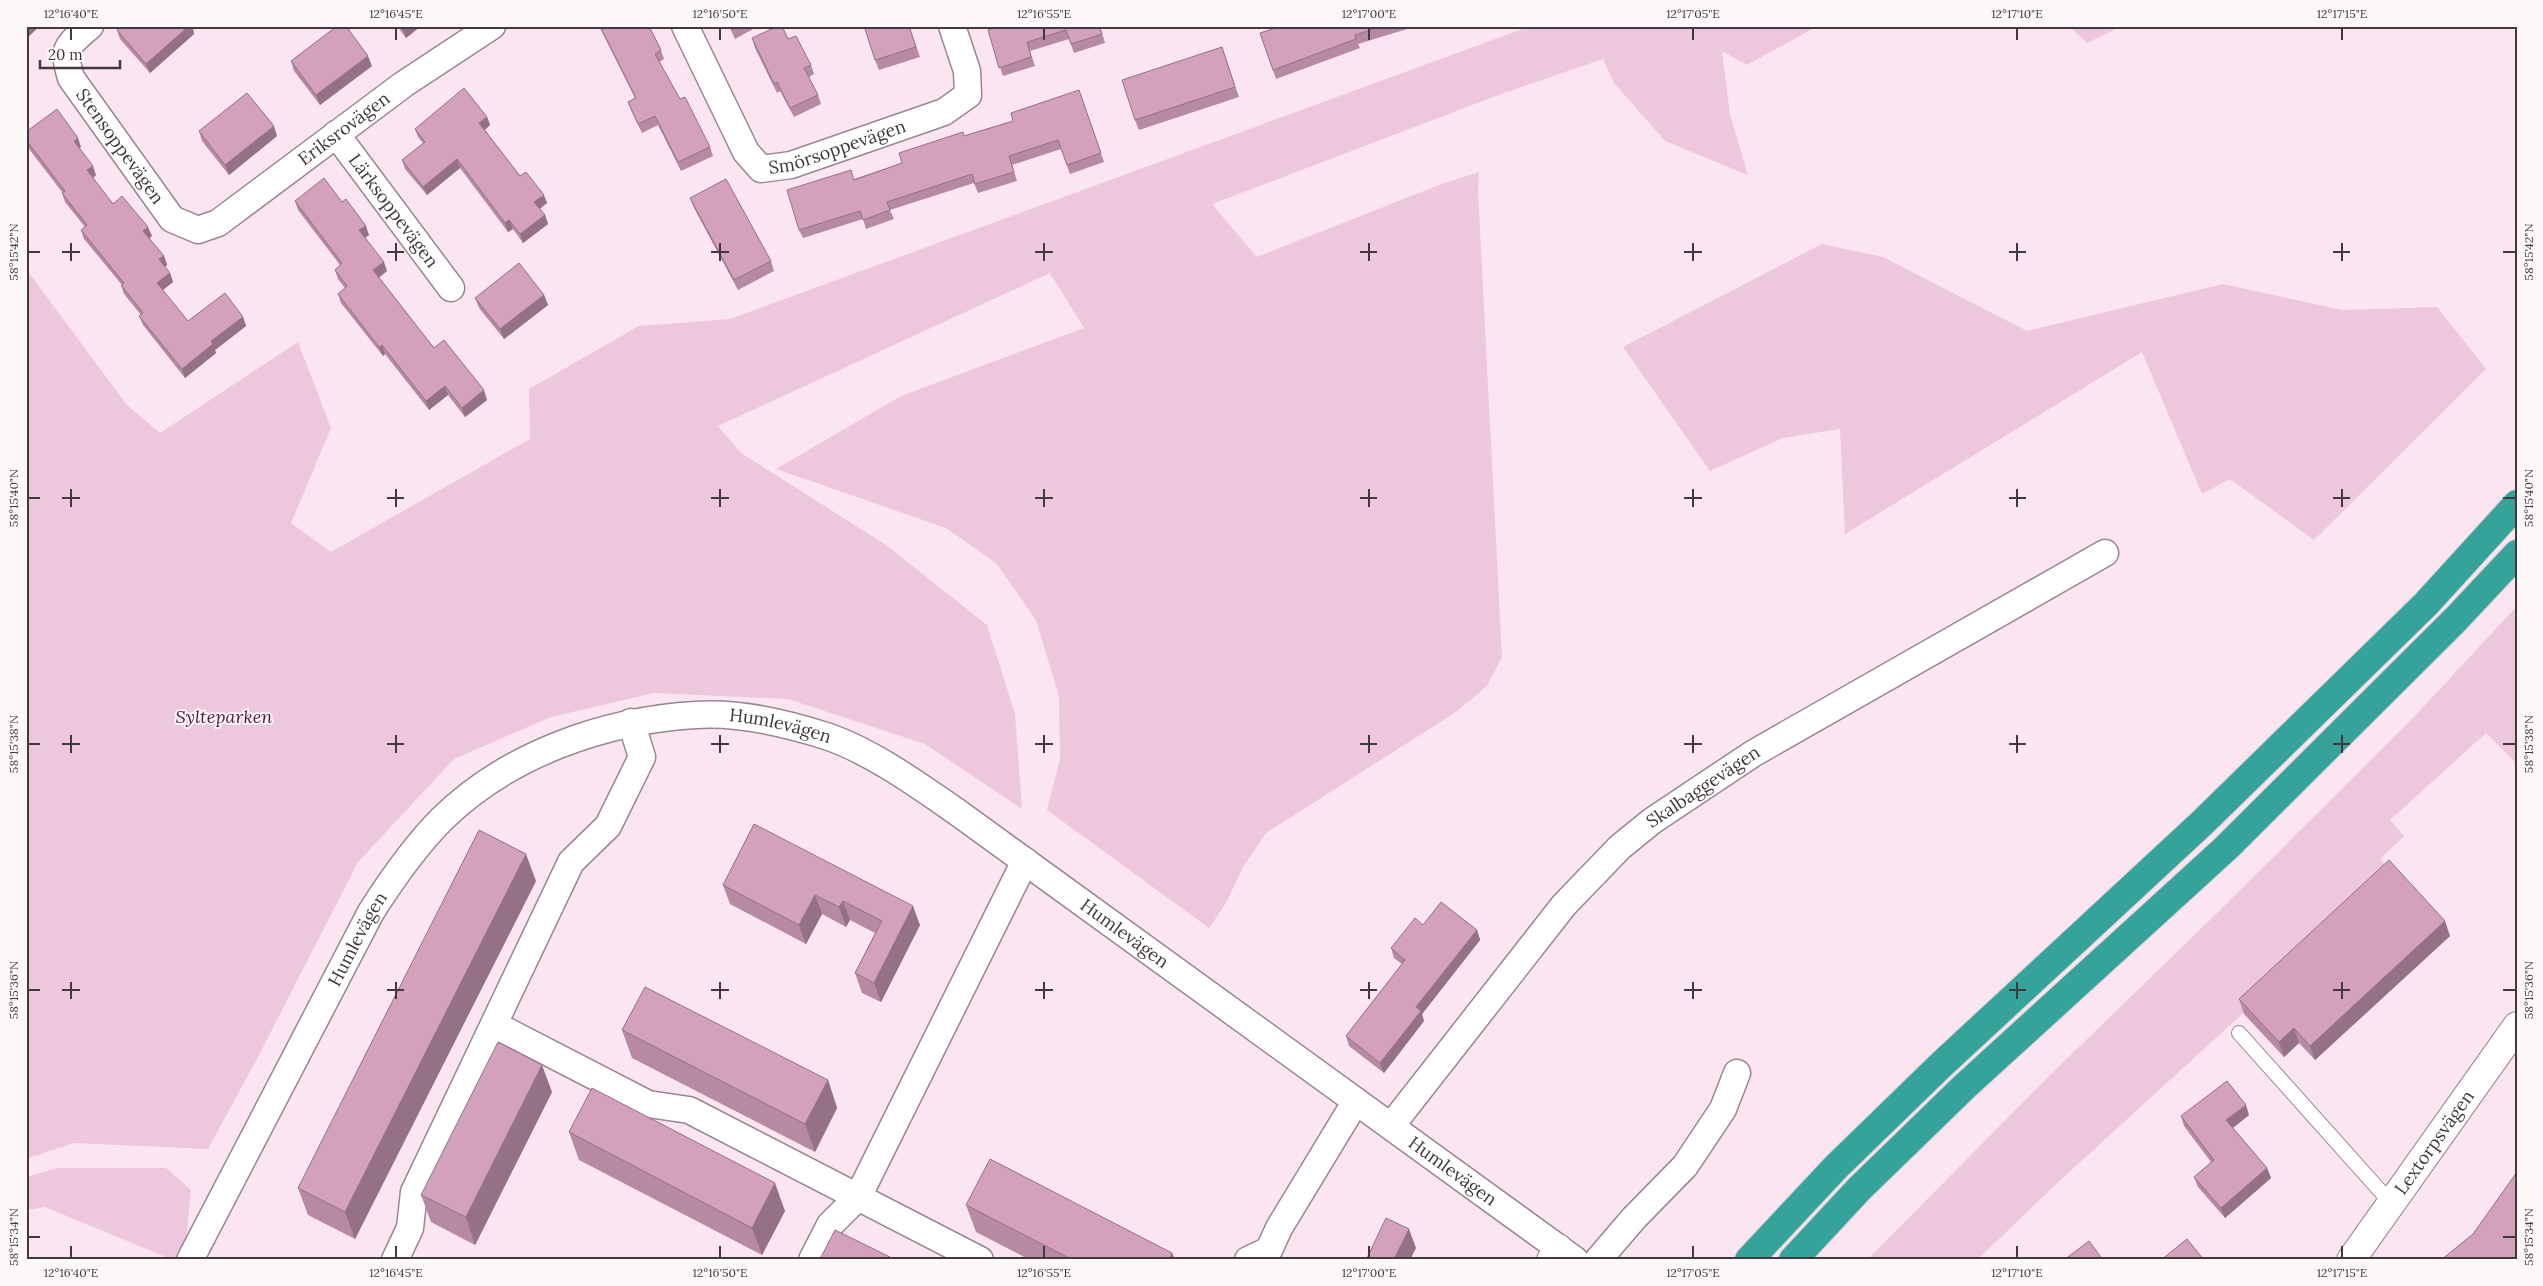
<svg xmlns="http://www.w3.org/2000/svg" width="2543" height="1286" font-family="Lora,serif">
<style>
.green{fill:#edc7db}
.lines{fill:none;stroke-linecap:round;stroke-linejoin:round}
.lane-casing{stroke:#9a8690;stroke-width:16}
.street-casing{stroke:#9a8690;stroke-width:29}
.secondary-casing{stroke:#9a8690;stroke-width:30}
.highway-casing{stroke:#d2cfd1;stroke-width:30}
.lane{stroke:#fff;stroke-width:14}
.street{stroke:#fff;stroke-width:26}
.secondary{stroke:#fff;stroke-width:28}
.highway{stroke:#35a399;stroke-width:28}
.wall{fill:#b58aa2}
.shaded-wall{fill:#947184}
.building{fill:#d3a1bc;stroke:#947184}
.ticks{fill:none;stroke:#42393e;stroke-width:2}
.labels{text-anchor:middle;stroke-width:4;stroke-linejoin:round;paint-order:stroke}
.street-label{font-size:18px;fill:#42393e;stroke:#fcf8fa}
.park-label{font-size:18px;font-style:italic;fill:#53183d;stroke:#fcf8fa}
.neatline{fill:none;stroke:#42393e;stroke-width:2}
.ticks-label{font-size:12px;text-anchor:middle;fill:#42393e}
</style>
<rect width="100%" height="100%" fill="#fbe5f0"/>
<!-- green -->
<path class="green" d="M 1531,26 L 1818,26 L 1747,65 L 1722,51 L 1730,115 L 1748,175 L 1665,141 L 1614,83 L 1603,59 L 1501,94 L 1212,204 L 1257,257 L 1439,185 L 1479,172 L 1478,191 L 1502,657 L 1487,686 L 1456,712 L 1266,833 L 1243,867 L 1226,903 L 1209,928 L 1047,810 L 1060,759 L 1059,696 L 1036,620 L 996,563 L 946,528 L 776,469 L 901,396 L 1084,328 L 1050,273 L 718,426 L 741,453 L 886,545 L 987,625 L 1015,714 L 1022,809 L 925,744 L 788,699 L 654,693 L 551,717 L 454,759 L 358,862 L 259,1055 L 208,1149 L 74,1143 L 26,1159 L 26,269 L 127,405 L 160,433 L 298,342 L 331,428 L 291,523 L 331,552 L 530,439 L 529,389 L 639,326 L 730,319 Z
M 2069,26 L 2122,26 L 2087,43 Z
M 1822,244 L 1883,257 L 2027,331 L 2223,284 L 2342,310 L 2437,307 L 2486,369 L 2314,540 L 2230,479 L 2202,494 L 2142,352 L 1845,534 L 1840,429 L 1783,438 L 1710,471 L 1623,347 Z
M 2517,606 L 2517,764 L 2486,733 L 2390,820 L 2404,836 L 2380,859 L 2394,875 L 2053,1187 L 1977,1260 L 1867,1260 L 2050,1075 L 2213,917 L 2413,718 Z
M 57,1168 L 166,1168 L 191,1190 L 186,1238 L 173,1260 L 45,1207 L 26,1210 L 26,1177 Z"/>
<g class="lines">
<!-- lane casing -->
<g class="lane-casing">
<path id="lane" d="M 2239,1033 L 2391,1203"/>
</g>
<!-- street casing -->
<g class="street-casing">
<g id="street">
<path id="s1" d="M 90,26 C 66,47 62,47 71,78 L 172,219 L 198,230 L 218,223 L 404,84 L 492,26"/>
<path id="s2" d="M 685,26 L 746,152 L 761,169 L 791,165 L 944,112 L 968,95 L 967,71 L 952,26"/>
<path id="s3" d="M 336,134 L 451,288"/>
<path d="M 495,1025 L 648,1104 L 689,1110 L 980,1260"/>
<path id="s4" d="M 1391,1126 L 1564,905 L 1620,847 L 1652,821 L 1754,753 L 2105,553"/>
<path id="s5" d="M 190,1260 L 371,912 C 392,879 414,847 442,819 C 508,754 606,720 696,715 C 740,712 785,723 826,736 C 871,751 918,785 957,812 L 1575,1260"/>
<path d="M 395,1260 L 410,1228 L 414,1192 L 571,862 L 608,826 L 642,757 L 631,722"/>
<path d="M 812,1260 L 830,1225 L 858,1197 L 1025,861"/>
<path d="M 1248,1260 L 1269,1250 L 1279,1228 L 1356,1101"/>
<path d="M 1598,1260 L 1634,1218 L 1685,1166 L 1723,1109 L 1737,1073"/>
</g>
</g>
<!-- secondary casing -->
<g class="secondary-casing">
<g id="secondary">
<path d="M 1551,1260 L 1558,1248"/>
<path id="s6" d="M 2351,1260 L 2517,1026"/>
</g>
</g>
<!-- highway casing -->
<g class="highway-casing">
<path id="highway" d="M 1749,1260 L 1836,1167 L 1941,1065 L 2202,823 L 2426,604 L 2517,504
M 1793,1260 L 1859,1189 L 1964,1087 L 2226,848 L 2456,619 L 2517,554"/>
</g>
<!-- lane -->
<use href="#lane" class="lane"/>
<!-- street -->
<use href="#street" class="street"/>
<!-- secondary -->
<use href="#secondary" class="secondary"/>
<!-- highway -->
<use href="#highway" class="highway"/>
</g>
<!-- wall -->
<path class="wall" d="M 397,26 L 421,26 L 406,38 Z
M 599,26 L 649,26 L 661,50 L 664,59 L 659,62 L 680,99 L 710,147 L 713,156 L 681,171 L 658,125 L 642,133 L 631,110 L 628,102 L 635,98 Z
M 729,26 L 755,26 L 755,28 L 735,39 Z
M 909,26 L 920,57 L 879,70 L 875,60 Z
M 1100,26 L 1105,43 L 1074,53 L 1069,39 L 1030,51 L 1035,66 L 1003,76 L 988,30 Z
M 1282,26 L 1417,26 L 1358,44 L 1360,48 L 1276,79 L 1260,33 Z
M 193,29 L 194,34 L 150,73 L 120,39 L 117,30 Z
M 752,38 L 788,39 L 811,65 L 814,74 L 809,77 L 818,95 L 821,104 L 794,117 L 780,91 L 777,93 L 755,48 Z
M 1222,47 L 1239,97 L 1139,130 L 1135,120 Z
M 291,61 L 372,66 L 320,105 L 294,71 Z
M 1079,90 L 1104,162 L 1070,174 L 1061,149 L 1012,165 L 1017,181 L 978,193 L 974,183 L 890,210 L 894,219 L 866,229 L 863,219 L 803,238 L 799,230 L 854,179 L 902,163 L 964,136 L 1013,121 Z
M 487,117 L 490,125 L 485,130 L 520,176 L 547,203 L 540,209 L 545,215 L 548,224 L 523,243 L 513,229 L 508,232 L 460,168 L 427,195 L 405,169 L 402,160 L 423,143 L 418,137 L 415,129 Z
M 199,131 L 277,136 L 229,175 L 202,141 Z
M 26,132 L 81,147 L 79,148 L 96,175 L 93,178 L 113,204 L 152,236 L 149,238 L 164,256 L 167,265 L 165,267 L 170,273 L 173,282 L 163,290 L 188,321 L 243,317 L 246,326 L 215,350 L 216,353 L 185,378 L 143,325 L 139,316 L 141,315 L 124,294 L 121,285 L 122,285 L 84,239 L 81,230 L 85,227 L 65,202 L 62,193 L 62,192 L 26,145 Z
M 690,198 L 771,261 L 774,271 L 738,290 L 694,208 Z
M 295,201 L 342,202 L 369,235 L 365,238 L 387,271 L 379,277 L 434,348 L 487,400 L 465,417 L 448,395 L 429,410 L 385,354 L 383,356 L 341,303 L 338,294 L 345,288 L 338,279 L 335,270 L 340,265 L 298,210 Z
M 544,295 L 548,305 L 504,339 L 479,308 L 475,298 Z
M 754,824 L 920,925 L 881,1002 L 862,993 L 855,973 L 875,933 L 850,920 L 846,927 L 822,914 L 806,944 L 730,904 L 723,885 Z
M 536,881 L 355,1239 L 308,1215 L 298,1188 Z
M 1423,925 L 1477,930 L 1480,940 L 1422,1014 L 1424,1021 L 1384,1073 L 1349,1046 L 1346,1036 L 1402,964 L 1394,958 L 1391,948 Z
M 2450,936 L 2315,1060 L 2299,1043 L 2284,1057 L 2244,1014 L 2239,999 Z
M 622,1030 L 828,1080 L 837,1108 L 815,1152 L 632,1058 Z
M 552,1092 L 475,1245 L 431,1222 L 421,1195 Z
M 2249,1115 L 2233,1128 L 2267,1168 L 2271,1178 L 2225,1218 L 2198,1187 L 2194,1177 L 2211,1162 L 2184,1126 L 2181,1116 Z
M 569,1132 L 785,1211 L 762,1255 L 579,1160 Z
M 966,1205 L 1172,1253 L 1175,1260 L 1030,1260 L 976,1232 Z"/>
<!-- shaded-wall -->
<path class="shaded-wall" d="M 28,26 L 40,26 L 26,39 L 26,28 Z
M 189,26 L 196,26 L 193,29 L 194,34 L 150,73 L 146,64 Z
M 404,26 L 421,26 L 406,38 L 402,28 Z
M 368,56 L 372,66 L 320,105 L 316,95 Z
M 487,117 L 490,125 L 483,131 L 479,123 Z
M 274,126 L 277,136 L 229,175 L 225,165 Z
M 78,138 L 81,147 L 77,150 L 74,141 Z
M 457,159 L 460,168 L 427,195 L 423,187 Z
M 93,166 L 96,175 L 91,179 L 87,170 Z
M 544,195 L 547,203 L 537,210 L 534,202 Z
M 545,215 L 548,224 L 523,243 L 520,234 Z
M 509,220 L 513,229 L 508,232 L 505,223 Z
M 366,226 L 369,235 L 363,239 L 359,230 Z
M 148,227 L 152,236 L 147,240 L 143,231 Z
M 164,256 L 167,265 L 162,268 L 159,259 Z
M 384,262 L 387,271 L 377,279 L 373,270 Z
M 170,273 L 173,282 L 160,292 L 157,283 Z
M 544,295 L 548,305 L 504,339 L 500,329 Z
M 243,317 L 246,326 L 215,350 L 216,353 L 185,378 L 182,369 L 211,341 Z
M 382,345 L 385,354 L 383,356 L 379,347 Z
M 445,386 L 448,395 L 429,410 L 426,401 Z
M 484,390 L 487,400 L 465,417 L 462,408 Z
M 526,854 L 536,881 L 355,1239 L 345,1212 Z
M 815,895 L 822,914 L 806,944 L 799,925 Z
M 843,901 L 850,920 L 846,927 L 839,907 Z
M 913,906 L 920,925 L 881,1002 L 874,983 Z
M 2445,921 L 2450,936 L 2315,1060 L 2310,1046 Z
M 1477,930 L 1480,940 L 1422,1014 L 1424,1021 L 1384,1073 L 1380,1063 L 1416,1007 Z
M 2294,1028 L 2299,1043 L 2284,1057 L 2279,1042 Z
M 542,1065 L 552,1092 L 475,1245 L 466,1217 Z
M 828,1080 L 837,1108 L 815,1152 L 805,1124 Z
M 2246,1105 L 2249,1115 L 2230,1130 L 2226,1120 Z
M 2267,1168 L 2271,1178 L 2225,1218 L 2221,1208 Z
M 775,1183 L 785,1211 L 762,1255 L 752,1228 Z
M 1409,1229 L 1416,1248 L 1410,1260 L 1396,1260 L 1395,1257 Z
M 1172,1253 L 1175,1260 L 1169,1260 Z"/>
<!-- building -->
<path class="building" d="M 121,26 L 189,26 L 146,64 L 117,30 Z
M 337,26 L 346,26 L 368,56 L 316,95 L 291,61 Z
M 600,26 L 649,26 L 661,50 L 655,54 L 680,99 L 685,97 L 710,147 L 678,162 L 655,116 L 638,124 L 628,102 L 636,98 Z
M 730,26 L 737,26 L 731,29 Z
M 778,26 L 782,26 L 788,39 L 796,36 L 811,65 L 804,68 L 818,95 L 790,108 L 777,82 L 774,84 L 752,38 Z
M 864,26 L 909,26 L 916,47 L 875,60 Z
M 1000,26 L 1099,26 L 1102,34 L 1071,44 L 1066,30 L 1027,42 L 1031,57 L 999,68 L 988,30 Z
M 1282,26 L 1383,26 L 1355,35 L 1356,39 L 1273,70 L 1260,33 Z
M 1222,47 L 1235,87 L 1135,120 L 1122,80 Z
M 464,88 L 487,117 L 479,123 L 520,176 L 526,172 L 544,195 L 534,202 L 545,215 L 520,234 L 509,220 L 505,223 L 457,159 L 423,187 L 402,160 L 425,142 L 415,129 Z
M 1079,90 L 1101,153 L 1067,165 L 1058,140 L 1009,156 L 1014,172 L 975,184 L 972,174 L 887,202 L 890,210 L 863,220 L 860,211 L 799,230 L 787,190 L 851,170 L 854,180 L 902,163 L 899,153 L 963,132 L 964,136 L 1013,121 L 1011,113 Z
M 247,93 L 274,126 L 225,165 L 199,131 Z
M 57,109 L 78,138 L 74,141 L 93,166 L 87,170 L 113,204 L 122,196 L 148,227 L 143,231 L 164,256 L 159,259 L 170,273 L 157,283 L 188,321 L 225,293 L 243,317 L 211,341 L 213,344 L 182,369 L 139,316 L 143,313 L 121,285 L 124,283 L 81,230 L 87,225 L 62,193 L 65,191 L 26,140 L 26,132 Z
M 324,178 L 342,202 L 346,199 L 366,226 L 359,230 L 384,262 L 373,270 L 434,348 L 444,340 L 484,390 L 462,408 L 445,386 L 426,401 L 382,345 L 379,347 L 338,294 L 347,286 L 335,270 L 342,263 L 295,201 Z
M 726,179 L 771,261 L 734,280 L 690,198 Z
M 519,263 L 544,295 L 500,329 L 475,298 Z
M 754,824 L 913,906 L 874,983 L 855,973 L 882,921 L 843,901 L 839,907 L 815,895 L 799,925 L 723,885 Z
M 479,830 L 526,854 L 345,1212 L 298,1188 Z
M 2389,860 L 2445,921 L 2310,1046 L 2294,1028 L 2279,1042 L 2239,999 Z
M 1441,902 L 1477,930 L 1416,1007 L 1421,1011 L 1380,1063 L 1346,1036 L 1405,960 L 1391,948 L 1415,918 L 1423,925 Z
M 645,987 L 828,1080 L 805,1124 L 622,1030 Z
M 498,1042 L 542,1065 L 466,1217 L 421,1195 Z
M 2227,1081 L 2246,1105 L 2226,1120 L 2267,1168 L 2221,1208 L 2194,1177 L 2214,1160 L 2181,1116 Z
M 592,1088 L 775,1183 L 752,1228 L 569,1132 Z
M 990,1159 L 1172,1253 L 1169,1260 L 1073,1260 L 966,1205 Z
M 2517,1172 L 2517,1260 L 2441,1260 L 2473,1234 Z
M 1386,1218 L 1409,1229 L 1395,1257 L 1400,1260 L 1366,1260 Z
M 835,1230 L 890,1257 L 889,1260 L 818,1260 L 821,1257 Z
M 2187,1239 L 2204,1260 L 2161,1260 Z
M 2089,1241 L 2103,1260 L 2064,1260 Z"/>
<!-- ticks -->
<path class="ticks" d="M 71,28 L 71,40M 396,28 L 396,40M 720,28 L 720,40M 1044,28 L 1044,40M 1369,28 L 1369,40M 1693,28 L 1693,40M 2017,28 L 2017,40M 2342,28 L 2342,40M 71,243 L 71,261M 396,243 L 396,261M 720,243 L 720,261M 1044,243 L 1044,261M 1369,243 L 1369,261M 1693,243 L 1693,261M 2017,243 L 2017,261M 2342,243 L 2342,261M 28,252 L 40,252M 62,252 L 80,252M 387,252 L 404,252M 711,252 L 729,252M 1035,252 L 1053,252M 1360,252 L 1377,252M 1684,252 L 1702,252M 2009,252 L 2026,252M 2333,252 L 2350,252M 2503,252 L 2516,252M 71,489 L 71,507M 396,489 L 396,507M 720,489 L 720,507M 1044,489 L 1044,507M 1369,489 L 1369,507M 1693,489 L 1693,507M 2017,489 L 2017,507M 2342,489 L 2342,507M 28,498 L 40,498M 62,498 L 80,498M 387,498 L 404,498M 711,498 L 729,498M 1035,498 L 1053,498M 1360,498 L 1377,498M 1684,498 L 1702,498M 2009,498 L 2026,498M 2333,498 L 2350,498M 2503,498 L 2516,498M 71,735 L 71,753M 396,735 L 396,753M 720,735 L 720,753M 1044,735 L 1044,753M 1369,735 L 1369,753M 1693,735 L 1693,753M 2017,735 L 2017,753M 2342,735 L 2342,753M 28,744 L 40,744M 62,744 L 80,744M 387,744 L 404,744M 711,744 L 729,744M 1035,744 L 1053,744M 1360,744 L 1377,744M 1684,744 L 1702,744M 2009,744 L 2026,744M 2333,744 L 2350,744M 2503,744 L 2516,744M 71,982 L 71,999M 396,982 L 396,999M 720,982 L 720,999M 1044,982 L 1044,999M 1369,982 L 1369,999M 1693,982 L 1693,999M 2017,982 L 2017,999M 2342,982 L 2342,999M 28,990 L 40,990M 62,990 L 80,990M 387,990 L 404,990M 711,990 L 729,990M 1035,990 L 1053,990M 1360,990 L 1377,990M 1684,990 L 1702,990M 2009,990 L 2026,990M 2333,990 L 2350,990M 2503,990 L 2516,990M 28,1237 L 40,1237M 2503,1237 L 2516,1237M 71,1246 L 71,1258M 396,1246 L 396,1258M 720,1246 L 720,1258M 1044,1246 L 1044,1258M 1369,1246 L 1369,1258M 1693,1246 L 1693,1258M 2017,1246 L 2017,1258M 2342,1246 L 2342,1258"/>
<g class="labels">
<!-- street labels -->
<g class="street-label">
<text dy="6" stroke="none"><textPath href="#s1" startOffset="442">Eriksrovägen</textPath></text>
<text dy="6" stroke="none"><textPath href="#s2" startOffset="242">Smörsoppevägen</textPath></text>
<text dy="6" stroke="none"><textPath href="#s1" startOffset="146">Stensoppevägen</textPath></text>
<text dy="6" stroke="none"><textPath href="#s3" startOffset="96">Lärksoppevägen</textPath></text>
<text dy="6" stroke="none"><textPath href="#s5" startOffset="875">Humlevägen</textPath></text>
<text dy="6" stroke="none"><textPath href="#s4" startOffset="464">Skalbaggevägen</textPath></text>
<text dy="6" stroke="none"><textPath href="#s5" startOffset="1281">Humlevägen</textPath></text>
<text dy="6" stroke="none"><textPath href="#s5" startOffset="362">Humlevägen</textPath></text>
<text dy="6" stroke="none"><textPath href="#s6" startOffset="144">Lextorpsvägen</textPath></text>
<text dy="6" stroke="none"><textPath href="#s5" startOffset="1686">Humlevägen</textPath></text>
</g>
<!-- park labels -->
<g class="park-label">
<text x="224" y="723">Sylteparken</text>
</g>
</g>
<!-- border -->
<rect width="2543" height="1286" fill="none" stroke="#fcf8fa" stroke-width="55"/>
<!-- scale -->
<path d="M40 60v8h80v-8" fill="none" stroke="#42393e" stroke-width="2.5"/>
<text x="48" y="60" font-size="15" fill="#42393e" stroke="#fcf8fa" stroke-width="4" paint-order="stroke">20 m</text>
<rect x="28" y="28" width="2488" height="1230" class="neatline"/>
<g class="ticks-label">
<text x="71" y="18">12°16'40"E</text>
<text x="396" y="18">12°16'45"E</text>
<text x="720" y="18">12°16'50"E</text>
<text x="1044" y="18">12°16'55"E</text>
<text x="1369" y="18">12°17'00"E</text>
<text x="1693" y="18">12°17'05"E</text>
<text x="2017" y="18">12°17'10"E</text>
<text x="2342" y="18">12°17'15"E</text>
<text transform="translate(14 252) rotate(-90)" y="4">58°15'42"N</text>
<text transform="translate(2529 252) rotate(-90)" y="4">58°15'42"N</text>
<text transform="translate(14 498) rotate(-90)" y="4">58°15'40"N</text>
<text transform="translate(2529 498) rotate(-90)" y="4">58°15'40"N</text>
<text transform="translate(14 744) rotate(-90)" y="4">58°15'38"N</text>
<text transform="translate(2529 744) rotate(-90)" y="4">58°15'38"N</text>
<text transform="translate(14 990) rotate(-90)" y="4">58°15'36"N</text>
<text transform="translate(2529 990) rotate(-90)" y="4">58°15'36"N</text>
<text transform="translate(14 1237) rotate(-90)" y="4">58°15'34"N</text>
<text transform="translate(2529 1237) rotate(-90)" y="4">58°15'34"N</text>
<text x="71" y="1277">12°16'40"E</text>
<text x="396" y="1277">12°16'45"E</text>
<text x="720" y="1277">12°16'50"E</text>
<text x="1044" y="1277">12°16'55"E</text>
<text x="1369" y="1277">12°17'00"E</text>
<text x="1693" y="1277">12°17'05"E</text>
<text x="2017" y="1277">12°17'10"E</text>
<text x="2342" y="1277">12°17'15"E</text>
</g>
</svg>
